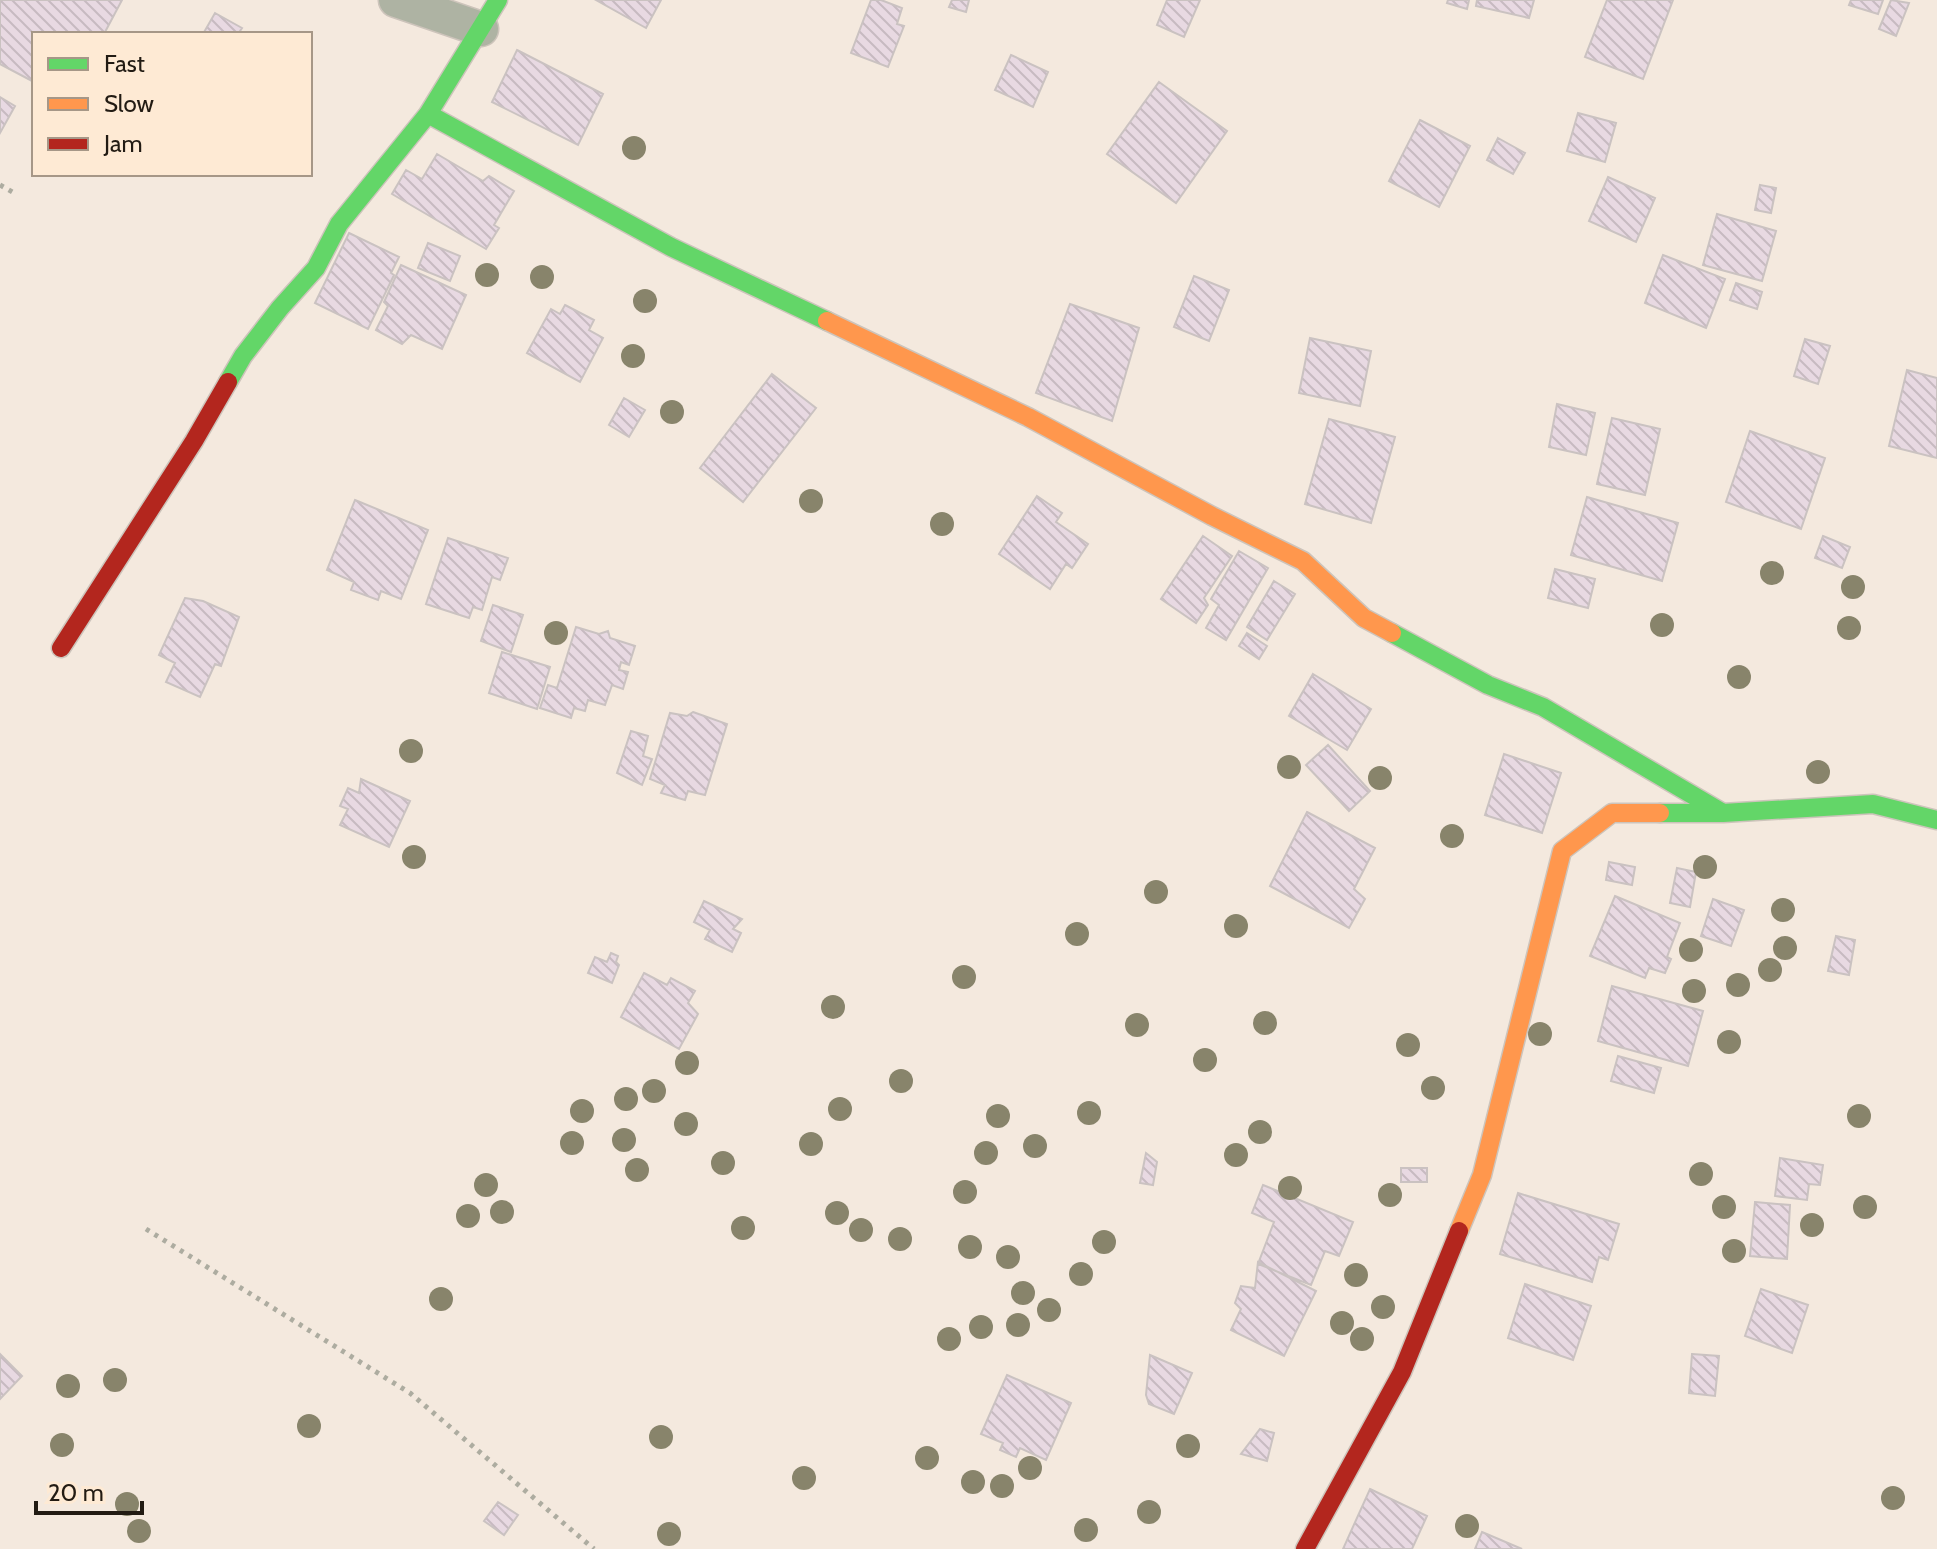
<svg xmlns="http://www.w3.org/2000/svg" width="1937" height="1549" font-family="Cabin,sans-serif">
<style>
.building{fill:url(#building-back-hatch);stroke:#cac2c1;stroke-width:2}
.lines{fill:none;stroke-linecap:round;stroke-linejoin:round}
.street-casing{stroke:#cdc4bb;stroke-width:37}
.fast-casing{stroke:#cdc4bb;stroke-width:21}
.slow-casing{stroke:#cdc4bb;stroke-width:21}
.jam-casing{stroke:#cdc4bb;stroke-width:21}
.path{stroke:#adaca0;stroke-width:5;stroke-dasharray:4 6;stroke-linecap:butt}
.street{stroke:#aeb3a3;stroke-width:34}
.fast{stroke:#63d668;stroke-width:18}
.slow{stroke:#ff974d;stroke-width:18}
.jam{stroke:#b3261e;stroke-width:18}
.tree{fill:#88846b}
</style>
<defs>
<pattern id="building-back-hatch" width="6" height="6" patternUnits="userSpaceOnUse" patternTransform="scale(2)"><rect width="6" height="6" fill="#e8d9e2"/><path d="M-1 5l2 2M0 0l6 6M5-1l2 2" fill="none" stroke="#c7bac1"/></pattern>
</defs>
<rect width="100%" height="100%" fill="#f4e9de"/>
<!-- building -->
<path class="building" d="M 0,0 L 122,0 L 104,34 L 34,34 L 34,82 L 0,64 Z
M 596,0 L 661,0 L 646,28 Z
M 871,0 L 881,0 L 902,8 L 897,24 L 904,26 L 888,67 L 851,53 Z
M 952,0 L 969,0 L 966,12 L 949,7 Z
M 1167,0 L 1200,0 L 1184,37 L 1157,25 Z
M 1448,0 L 1469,0 L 1467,9 L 1447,3 Z
M 1477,0 L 1534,0 L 1529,18 L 1476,6 Z
M 1607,0 L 1673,0 L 1643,79 L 1585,57 Z
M 1851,0 L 1883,0 L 1878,14 L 1849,5 Z
M 1891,0 L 1909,3 L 1896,36 L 1879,29 Z
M 215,13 L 242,28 L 238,34 L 203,34 Z
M 517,50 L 603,94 L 578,145 L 492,102 Z
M 1011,55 L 1048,72 L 1033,107 L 995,90 Z
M 1159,82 L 1227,131 L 1176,203 L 1107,154 Z
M 0,97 L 15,106 L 0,133 Z
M 1578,113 L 1616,123 L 1605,162 L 1567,151 Z
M 1420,120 L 1470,146 L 1439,207 L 1389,181 Z
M 1498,138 L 1525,153 L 1513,174 L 1487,160 Z
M 437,154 L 483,181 L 489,176 L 514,191 L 494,225 L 499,228 L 486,249 L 392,194 L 406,170 L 422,179 Z
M 1608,177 L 1655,198 L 1636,242 L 1589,221 Z
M 1760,185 L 1776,188 L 1771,213 L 1755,210 Z
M 1717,214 L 1776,231 L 1762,281 L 1703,265 Z
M 349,233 L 399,257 L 391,273 L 394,275 L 368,329 L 315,303 Z
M 428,243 L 460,256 L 450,281 L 418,268 Z
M 1663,255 L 1725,279 L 1706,328 L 1645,303 Z
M 401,265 L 466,295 L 442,349 L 411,335 L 402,344 L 376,330 L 388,306 L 384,302 Z
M 1194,276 L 1229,290 L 1209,341 L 1174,327 Z
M 1736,283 L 1762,292 L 1757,309 L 1730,300 Z
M 1070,304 L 1139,328 L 1112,421 L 1036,393 Z
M 565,305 L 594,320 L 589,330 L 603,338 L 580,382 L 527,353 L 551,309 L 560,314 Z
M 1310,338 L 1371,351 L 1360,406 L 1299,393 Z
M 1805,339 L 1830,346 L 1818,384 L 1794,376 Z
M 1907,370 L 1937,378 L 1937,458 L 1889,446 Z
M 772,374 L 816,408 L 743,502 L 700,468 Z
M 624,398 L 645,410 L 629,437 L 609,425 Z
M 1557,404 L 1595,413 L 1586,455 L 1549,447 Z
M 1612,418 L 1660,429 L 1645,495 L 1597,484 Z
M 1329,419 L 1395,437 L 1371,523 L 1305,504 Z
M 1750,431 L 1825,458 L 1801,529 L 1726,502 Z
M 1037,496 L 1062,513 L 1056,522 L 1088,544 L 1072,568 L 1066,564 L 1050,589 L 999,554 Z
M 1587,497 L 1678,523 L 1662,581 L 1571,555 Z
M 355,500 L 428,530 L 401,599 L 381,591 L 378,600 L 351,590 L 354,582 L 327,570 Z
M 1203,536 L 1232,556 L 1204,598 L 1208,605 L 1196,623 L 1161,599 Z
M 1823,536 L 1850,547 L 1842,568 L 1815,558 Z
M 448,538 L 508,558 L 500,580 L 492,577 L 482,610 L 473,607 L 469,618 L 426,604 Z
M 1239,551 L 1268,568 L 1226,640 L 1206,628 L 1219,605 L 1211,599 Z
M 1555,569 L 1595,579 L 1588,608 L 1548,598 Z
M 1274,581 L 1295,594 L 1267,640 L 1247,627 Z
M 185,598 L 203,601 L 239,617 L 221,666 L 215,664 L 200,697 L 166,682 L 175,663 L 159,655 Z
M 493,605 L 523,615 L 511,652 L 481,641 Z
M 576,627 L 599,634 L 608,631 L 610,638 L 635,646 L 629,665 L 621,662 L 619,670 L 628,672 L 623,689 L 612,685 L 605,705 L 588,700 L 585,711 L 574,708 L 571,718 L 540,708 L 548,685 L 557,688 Z
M 1247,633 L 1267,646 L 1259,659 L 1239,646 Z
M 502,652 L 550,667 L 537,709 L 489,693 Z
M 1313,674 L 1371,709 L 1347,750 L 1289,716 Z
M 693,712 L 727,724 L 705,795 L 688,791 L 685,800 L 661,793 L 665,785 L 650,779 L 670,713 L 687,716 Z
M 631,731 L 648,736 L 643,756 L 652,759 L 642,785 L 617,773 Z
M 1328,745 L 1370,791 L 1349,811 L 1306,765 Z
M 1504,754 L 1561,773 L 1542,833 L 1485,815 Z
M 361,779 L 410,801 L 389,847 L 340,825 L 348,809 L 340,806 L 348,788 L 359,793 Z
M 1307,812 L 1375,848 L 1354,889 L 1365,899 L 1349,928 L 1270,886 Z
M 1609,862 L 1635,867 L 1632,885 L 1606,880 Z
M 1677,868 L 1696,872 L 1690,907 L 1670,903 Z
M 1615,896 L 1680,923 L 1667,957 L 1671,959 L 1665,973 L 1649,968 L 1645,978 L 1590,956 Z
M 1713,899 L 1744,910 L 1731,946 L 1701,936 Z
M 704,901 L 742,919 L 733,929 L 741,933 L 732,952 L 705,939 L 710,930 L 694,922 Z
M 1836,936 L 1855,940 L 1849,975 L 1828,971 Z
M 611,953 L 618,956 L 616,962 L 619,965 L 612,983 L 588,973 L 595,957 L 607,962 Z
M 644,973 L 667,985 L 671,978 L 695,991 L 688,1003 L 698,1014 L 679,1049 L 621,1017 Z
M 1612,986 L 1703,1011 L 1688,1066 L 1598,1041 Z
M 1618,1056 L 1661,1068 L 1654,1093 L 1611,1081 Z
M 1146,1153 L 1157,1162 L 1153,1185 L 1140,1183 Z
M 1780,1158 L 1823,1165 L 1820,1185 L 1809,1184 L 1807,1200 L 1775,1196 Z
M 1401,1168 L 1427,1168 L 1427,1182 L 1401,1182 Z
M 1263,1185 L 1353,1222 L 1339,1256 L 1325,1251 L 1311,1285 L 1258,1264 L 1274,1222 L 1252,1213 Z
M 1518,1193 L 1619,1224 L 1608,1260 L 1599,1257 L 1592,1282 L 1500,1254 Z
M 1755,1202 L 1790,1205 L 1787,1259 L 1750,1256 Z
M 1258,1262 L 1316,1291 L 1284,1356 L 1231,1330 L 1241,1309 L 1235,1303 L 1241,1286 L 1255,1288 Z
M 1525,1284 L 1591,1306 L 1573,1360 L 1508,1338 Z
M 1761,1289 L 1808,1305 L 1792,1353 L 1745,1336 Z
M 0,1354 L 22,1376 L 0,1399 Z
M 1692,1354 L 1719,1356 L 1715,1396 L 1689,1393 Z
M 1150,1355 L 1192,1373 L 1174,1414 L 1149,1404 L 1146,1395 Z
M 1007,1375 L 1071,1403 L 1046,1460 L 1020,1448 L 1016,1457 L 1000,1450 L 1003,1443 L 981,1434 Z
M 1260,1429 L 1274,1433 L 1267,1461 L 1241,1454 Z
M 1370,1489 L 1427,1516 L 1412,1549 L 1343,1549 Z
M 498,1502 L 518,1515 L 504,1535 L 484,1521 Z
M 1482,1532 L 1522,1549 L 1475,1549 Z"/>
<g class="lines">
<!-- street casing -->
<g class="street-casing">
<path id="street" d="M 396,0 L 481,29"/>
</g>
<!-- fast casing -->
<g class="fast-casing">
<path id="fast" d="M 428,114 L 671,247 L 827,321
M 228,382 L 243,356 L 280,308 L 316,268 L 339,224 L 428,114 L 498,0
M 1392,633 L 1488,685 L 1543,707 L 1723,813
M 1660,813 L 1723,813 L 1873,804 L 1937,820"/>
</g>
<!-- slow casing -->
<g class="slow-casing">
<path id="slow" d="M 827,321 L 1028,417 L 1212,516 L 1303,561 L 1364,618 L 1392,633
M 1459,1231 L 1482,1175 L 1562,851 L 1612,813 L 1660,813"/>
</g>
<!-- jam casing -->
<g class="jam-casing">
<path id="jam" d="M 61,648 L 194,441 L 228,382
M 1305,1549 L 1402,1372 L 1459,1231"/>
</g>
<!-- path -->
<path class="path" d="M 0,185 L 16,194
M 146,1229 L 410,1393 L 594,1549"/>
<!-- street -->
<use href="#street" class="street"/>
<!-- fast -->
<use href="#fast" class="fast"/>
<!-- slow -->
<use href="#slow" class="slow"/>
<!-- jam -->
<use href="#jam" class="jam"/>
</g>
<!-- trees -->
<g class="tree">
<circle cx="634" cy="148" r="12"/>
<circle cx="487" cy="275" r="12"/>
<circle cx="542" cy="277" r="12"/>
<circle cx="645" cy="301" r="12"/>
<circle cx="633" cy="356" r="12"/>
<circle cx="672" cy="412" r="12"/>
<circle cx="811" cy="501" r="12"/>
<circle cx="942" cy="524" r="12"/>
<circle cx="1772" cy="573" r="12"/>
<circle cx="1853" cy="587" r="12"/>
<circle cx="1662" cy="625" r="12"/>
<circle cx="1849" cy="628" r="12"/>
<circle cx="556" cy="633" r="12"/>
<circle cx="1739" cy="677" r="12"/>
<circle cx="411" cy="751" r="12"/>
<circle cx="1289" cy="767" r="12"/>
<circle cx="1818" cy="772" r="12"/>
<circle cx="1380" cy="778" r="12"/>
<circle cx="1452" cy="836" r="12"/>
<circle cx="414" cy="857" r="12"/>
<circle cx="1705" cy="867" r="12"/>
<circle cx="1156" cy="892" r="12"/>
<circle cx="1783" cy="910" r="12"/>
<circle cx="1236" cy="926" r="12"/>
<circle cx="1077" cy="934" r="12"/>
<circle cx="1785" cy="948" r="12"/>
<circle cx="1691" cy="950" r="12"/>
<circle cx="1770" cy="970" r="12"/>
<circle cx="964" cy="977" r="12"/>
<circle cx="1738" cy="985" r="12"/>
<circle cx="1694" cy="991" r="12"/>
<circle cx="833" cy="1007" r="12"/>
<circle cx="1265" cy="1023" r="12"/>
<circle cx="1137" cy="1025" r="12"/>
<circle cx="1540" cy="1034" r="12"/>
<circle cx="1729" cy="1042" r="12"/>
<circle cx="1408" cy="1045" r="12"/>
<circle cx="1205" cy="1060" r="12"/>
<circle cx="687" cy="1063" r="12"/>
<circle cx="901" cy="1081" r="12"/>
<circle cx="1433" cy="1088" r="12"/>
<circle cx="654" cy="1091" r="12"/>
<circle cx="626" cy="1099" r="12"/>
<circle cx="840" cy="1109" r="12"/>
<circle cx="582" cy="1111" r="12"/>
<circle cx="1089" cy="1113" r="12"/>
<circle cx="998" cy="1116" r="12"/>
<circle cx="1859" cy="1116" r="12"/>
<circle cx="686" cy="1124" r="12"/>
<circle cx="1260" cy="1132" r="12"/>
<circle cx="624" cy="1140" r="12"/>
<circle cx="572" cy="1143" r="12"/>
<circle cx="811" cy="1144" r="12"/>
<circle cx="1035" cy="1146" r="12"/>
<circle cx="986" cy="1153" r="12"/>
<circle cx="1236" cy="1155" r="12"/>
<circle cx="723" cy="1163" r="12"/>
<circle cx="637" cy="1170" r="12"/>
<circle cx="1701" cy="1174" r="12"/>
<circle cx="486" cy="1185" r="12"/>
<circle cx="1290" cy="1188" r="12"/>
<circle cx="965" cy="1192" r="12"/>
<circle cx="1390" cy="1195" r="12"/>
<circle cx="1724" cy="1207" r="12"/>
<circle cx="1865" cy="1207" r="12"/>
<circle cx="502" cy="1212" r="12"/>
<circle cx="837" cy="1213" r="12"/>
<circle cx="468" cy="1216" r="12"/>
<circle cx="1812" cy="1225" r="12"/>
<circle cx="743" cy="1228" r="12"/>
<circle cx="861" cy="1230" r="12"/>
<circle cx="900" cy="1239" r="12"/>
<circle cx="1104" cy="1242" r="12"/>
<circle cx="970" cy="1247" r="12"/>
<circle cx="1734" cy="1251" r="12"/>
<circle cx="1008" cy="1257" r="12"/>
<circle cx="1081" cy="1274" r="12"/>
<circle cx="1356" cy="1275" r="12"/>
<circle cx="1023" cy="1293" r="12"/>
<circle cx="441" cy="1299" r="12"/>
<circle cx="1383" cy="1307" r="12"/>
<circle cx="1049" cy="1310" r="12"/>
<circle cx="1342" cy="1323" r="12"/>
<circle cx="1018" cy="1325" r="12"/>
<circle cx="981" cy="1327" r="12"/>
<circle cx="949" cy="1339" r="12"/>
<circle cx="1362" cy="1339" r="12"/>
<circle cx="115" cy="1380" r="12"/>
<circle cx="68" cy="1386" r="12"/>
<circle cx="309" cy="1426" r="12"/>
<circle cx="661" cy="1437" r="12"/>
<circle cx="62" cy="1445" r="12"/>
<circle cx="1188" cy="1446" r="12"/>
<circle cx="927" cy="1458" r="12"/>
<circle cx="1030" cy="1468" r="12"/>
<circle cx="804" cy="1478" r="12"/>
<circle cx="973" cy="1482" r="12"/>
<circle cx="1002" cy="1486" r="12"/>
<circle cx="1893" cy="1498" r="12"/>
<circle cx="127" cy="1504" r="12"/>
<circle cx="1149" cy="1512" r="12"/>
<circle cx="1467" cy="1526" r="12"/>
<circle cx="1086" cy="1530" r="12"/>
<circle cx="139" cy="1531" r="12"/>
<circle cx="669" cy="1534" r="12"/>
</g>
<!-- legend -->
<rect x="32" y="32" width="280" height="144" fill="#feead4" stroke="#a69787" stroke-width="2"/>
<rect x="48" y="58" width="40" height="12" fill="#63d668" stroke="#a69787" stroke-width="2"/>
<text x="104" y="72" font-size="24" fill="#221b13">Fast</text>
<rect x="48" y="98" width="40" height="12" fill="#ff974d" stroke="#a69787" stroke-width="2"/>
<text x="104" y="112" font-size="24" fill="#221b13">Slow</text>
<rect x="48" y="138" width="40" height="12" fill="#b3261e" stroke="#a69787" stroke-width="2"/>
<text x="104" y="152" font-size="24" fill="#221b13">Jam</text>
<!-- scale -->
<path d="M36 1501v12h106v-12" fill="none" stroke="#221b13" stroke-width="4"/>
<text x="48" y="1501" font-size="24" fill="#221b13" stroke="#feead4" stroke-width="6" paint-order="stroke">20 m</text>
</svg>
